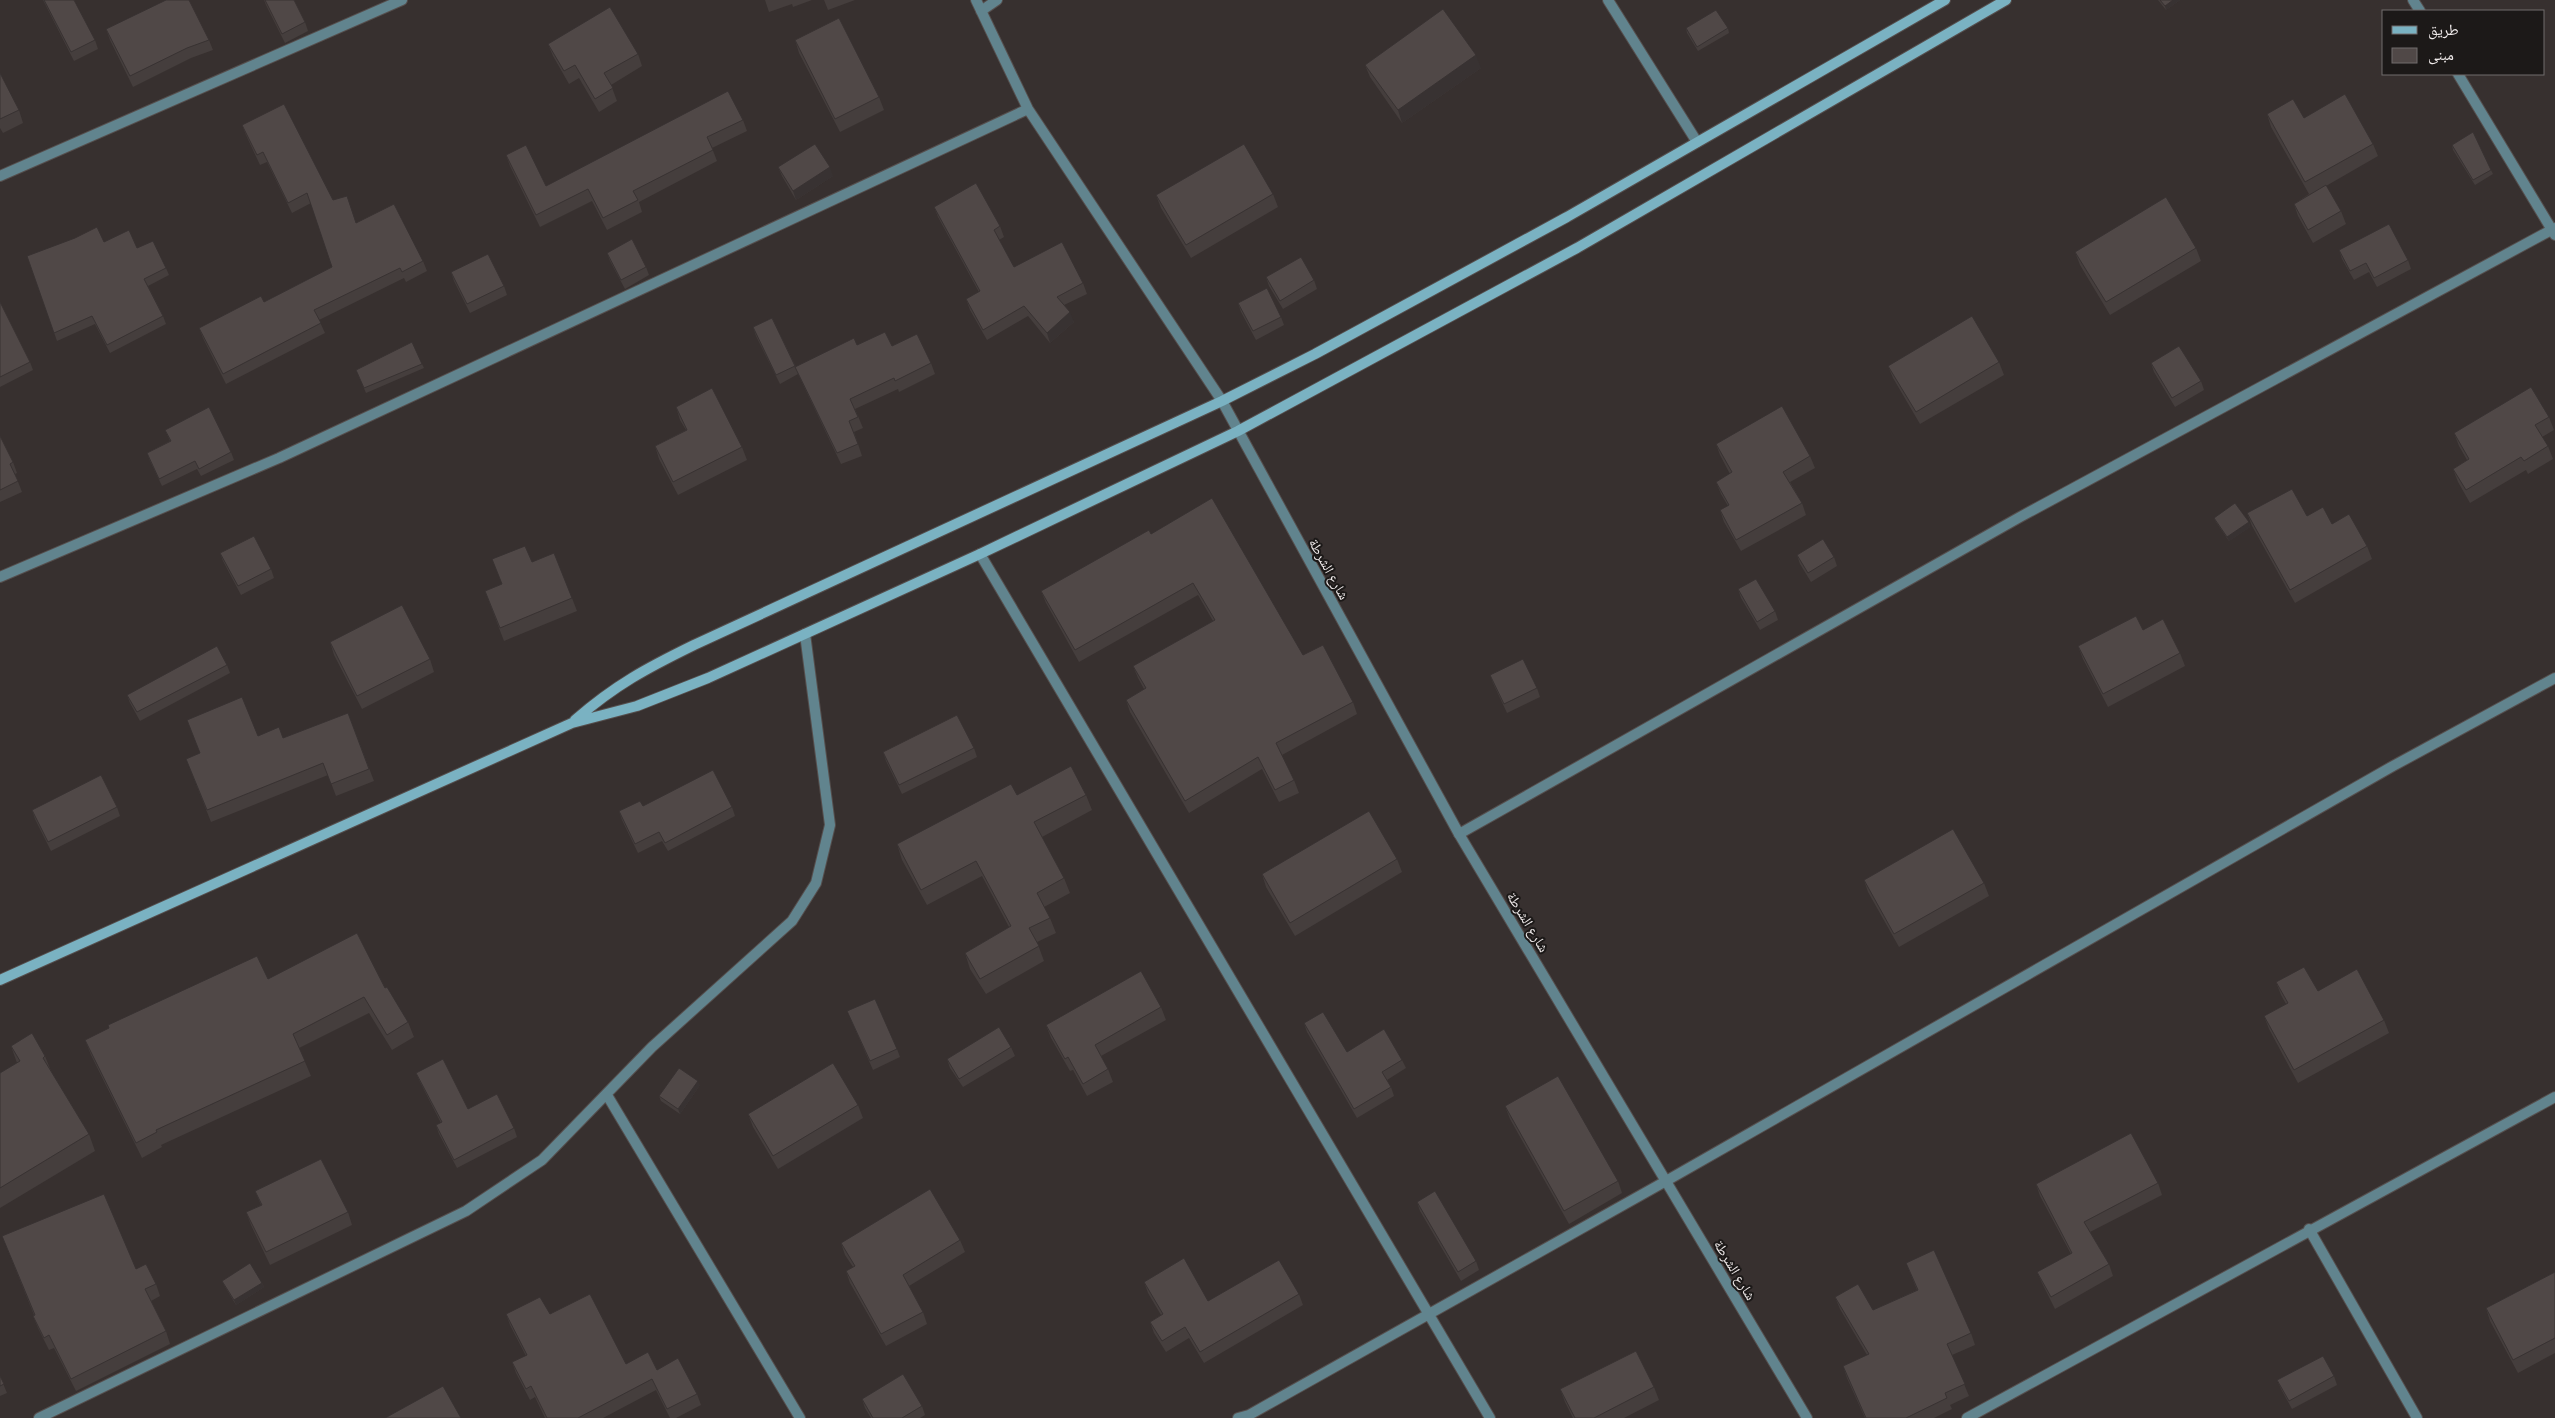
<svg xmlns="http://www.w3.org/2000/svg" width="2555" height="1418" font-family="Lato,'Noto Naskh Arabic',sans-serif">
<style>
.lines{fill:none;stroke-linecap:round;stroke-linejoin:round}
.minor-casing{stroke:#554e4d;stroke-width:12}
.tertiary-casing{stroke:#554e4d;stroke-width:12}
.secondary-casing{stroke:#554e4d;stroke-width:12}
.minor{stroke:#61848e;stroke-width:10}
.tertiary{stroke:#61848e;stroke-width:10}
.secondary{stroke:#7ab2c2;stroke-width:10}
.wall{fill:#453e3d}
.shaded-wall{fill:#383232}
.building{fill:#504847;stroke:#383232}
.labels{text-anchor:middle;stroke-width:4;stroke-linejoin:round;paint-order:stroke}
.street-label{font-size:14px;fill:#f1ecec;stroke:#1c1918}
</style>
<rect width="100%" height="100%" fill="#37302f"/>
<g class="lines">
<!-- minor casing -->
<g class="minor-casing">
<path id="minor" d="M 976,0 L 1028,109 L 1222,401
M 1608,0 L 1697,142
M 2413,0 L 2420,11
M 981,11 L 997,0
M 2458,74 L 2555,235
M 0,176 L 402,0
M 980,554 L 1490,1418
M 0,577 L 279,458 L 1028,109
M 1459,834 L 2020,517 L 2555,228
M 607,1095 L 800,1418
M 2309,1229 L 2417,1418
M 39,1418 L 466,1211 L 542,1160 L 652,1047 L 792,921 L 816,883 L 830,825 L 805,634
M 1238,1418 L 1249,1415 L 1666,1181 L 2393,766 L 2555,678
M 1967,1418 L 2555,1097"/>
</g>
<!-- tertiary casing -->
<g class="tertiary-casing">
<path id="tertiary" d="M 1222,401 L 1459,834 L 1807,1418"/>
</g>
<!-- secondary casing -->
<g class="secondary-casing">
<path id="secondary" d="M 575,720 C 615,685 647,668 694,645 L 1222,401 L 1315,354 L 1567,217 L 1945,0
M 0,980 L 572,723 L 637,706 L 708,678 L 980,554 L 1238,431 L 1577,248 L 2006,0"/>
</g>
<!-- minor -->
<use href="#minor" class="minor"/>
<!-- tertiary -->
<use href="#tertiary" class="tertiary"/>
<!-- secondary -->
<use href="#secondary" class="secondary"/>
</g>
<!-- wall -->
<path class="wall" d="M 43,0 L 74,0 L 95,40 L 98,49 L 74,61 Z
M 264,0 L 294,0 L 305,22 L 308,31 L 285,43 L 266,5 Z
M 765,0 L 812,0 L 793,7 L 792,4 L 769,12 Z
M 824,0 L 855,0 L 828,10 Z
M 2158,0 L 2180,0 L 2166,10 Z
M 1686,28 L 1728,28 L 1729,33 L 1698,51 L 1687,33 Z
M 106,29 L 209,40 L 213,50 L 191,58 L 133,87 L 110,40 Z
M 795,40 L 879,97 L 884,110 L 840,132 L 799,53 Z
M 548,44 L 638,54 L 642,66 L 611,85 L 617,101 L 599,112 L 579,78 L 569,84 L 553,56 Z
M 1365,65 L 1481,68 L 1402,123 L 1370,77 Z
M 0,73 L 19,110 L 23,123 L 3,133 L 0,128 Z
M 2267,114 L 2304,118 L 2373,144 L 2378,156 L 2326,186 L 2341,211 L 2346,224 L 2313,243 L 2298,216 L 2294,204 L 2309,194 L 2271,127 Z
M 743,120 L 747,131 L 712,148 L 717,161 L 639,202 L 642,212 L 607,230 L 592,201 L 540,227 L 510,166 L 506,155 L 546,186 Z
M 242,125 L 333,200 L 356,223 L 423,261 L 427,271 L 406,282 L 404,278 L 319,320 L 325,333 L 226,384 L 203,338 L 199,328 L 264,302 L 332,267 L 311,203 L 292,213 L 267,162 L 260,165 L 246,135 Z
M 2452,145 L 2491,170 L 2493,174 L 2475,185 L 2453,150 Z
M 778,167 L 833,176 L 796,200 L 782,176 Z
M 1273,194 L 1278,207 L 1191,258 L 1161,208 L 1156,195 Z
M 934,207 L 1000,226 L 1004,237 L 999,240 L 1014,267 L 1083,283 L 1087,294 L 1064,305 L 1074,322 L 1050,343 L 1028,316 L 987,340 L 970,310 L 966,299 L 979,292 L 938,217 Z
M 104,242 L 137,248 L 166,268 L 169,275 L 148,286 L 163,316 L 166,324 L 110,353 L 95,324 L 57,341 L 27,256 Z
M 2196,248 L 2201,261 L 2110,315 L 2080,265 L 2075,252 Z
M 2339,250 L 2408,260 L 2411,269 L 2377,287 L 2369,272 L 2354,280 L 2342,259 Z
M 607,253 L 646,267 L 649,275 L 625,289 L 610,261 Z
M 451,272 L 504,286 L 507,295 L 470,313 L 454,281 Z
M 1266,277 L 1314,280 L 1317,289 L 1283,309 L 1269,286 Z
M 0,302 L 30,362 L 33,370 L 0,387 Z
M 1238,303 L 1281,317 L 1284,325 L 1256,340 L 1241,312 Z
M 772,318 L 796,367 L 857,345 L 892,346 L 931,363 L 935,374 L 899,392 L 898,389 L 855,409 L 863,428 L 854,432 L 862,456 L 841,464 L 798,374 L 780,384 L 756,336 L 753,327 Z
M 1999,362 L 2004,375 L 1920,424 L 1893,378 L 1888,366 Z
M 2151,363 L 2201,381 L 2204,390 L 2175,407 L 2154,372 Z
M 422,364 L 424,368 L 366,393 L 356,370 Z
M 676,407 L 742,447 L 747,460 L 678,495 L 659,459 L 655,446 L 686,430 L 680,420 Z
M 2549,417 L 2554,430 L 2542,437 L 2548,446 L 2553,459 L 2528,474 L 2526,470 L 2470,503 L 2458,482 L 2453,469 L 2467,460 L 2459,446 L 2454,433 Z
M 165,430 L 231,452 L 234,460 L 201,476 L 197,469 L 162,486 L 150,461 L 147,453 L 170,441 Z
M 0,436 L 13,462 L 17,473 L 15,474 L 22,492 L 0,502 Z
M 1716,444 L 1810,456 L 1815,468 L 1790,482 L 1802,503 L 1806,515 L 1741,551 L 1724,522 L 1720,510 L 1728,506 L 1721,494 L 1716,482 L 1730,474 L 1720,455 Z
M 2247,513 L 2307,516 L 2332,524 L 2367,546 L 2372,559 L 2295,603 L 2252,526 Z
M 2214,518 L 2249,522 L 2250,527 L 2229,541 L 2216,522 Z
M 1151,534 L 1303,655 L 1353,702 L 1357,714 L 1282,755 L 1294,780 L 1299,793 L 1279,802 L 1262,769 L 1189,813 L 1130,712 L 1126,700 L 1144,689 L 1138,678 L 1133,666 L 1213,621 L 1198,595 L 1079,662 L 1046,603 L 1041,591 Z
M 220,553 L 271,569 L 274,578 L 241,595 L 223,561 Z
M 1797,555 L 1834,557 L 1837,566 L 1811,582 L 1800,564 Z
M 532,562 L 572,598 L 577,611 L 504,641 L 485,591 L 502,584 Z
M 1738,589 L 1775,611 L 1778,620 L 1760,630 L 1741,598 Z
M 2143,630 L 2180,653 L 2185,666 L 2108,707 L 2083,659 L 2078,646 Z
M 330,642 L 430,659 L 434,672 L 362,709 L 334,655 Z
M 227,665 L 230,673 L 140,721 L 130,703 L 127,695 Z
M 1490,675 L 1537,688 L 1540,697 L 1507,713 L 1493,683 Z
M 348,713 L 374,781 L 336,796 L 328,775 L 211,822 L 186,759 L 200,753 L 187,720 L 258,736 L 283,738 Z
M 974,748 L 977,757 L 902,794 L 886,761 L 883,752 Z
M 1017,795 L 1086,795 L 1092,810 L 1042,837 L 1064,878 L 1070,893 L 1044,907 L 1050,918 L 1056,933 L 1037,942 L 1044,961 L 986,994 L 970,969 L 965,953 L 1009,927 L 982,876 L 927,905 L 902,860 L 897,844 Z
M 643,806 L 732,807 L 735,816 L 668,851 L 662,841 L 638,853 L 622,820 L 619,811 Z
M 117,807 L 120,816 L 51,851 L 35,819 L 32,810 Z
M 1397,859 L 1402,872 L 1295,936 L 1266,887 L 1262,874 Z
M 1864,880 L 1984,883 L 1989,896 L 1899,947 L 1868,892 Z
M 268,979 L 385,988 L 408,1022 L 414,1037 L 392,1050 L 369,1013 L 299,1048 L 311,1076 L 161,1145 L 162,1147 L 142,1158 L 91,1055 L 85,1040 Z
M 2276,982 L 2318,991 L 2384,1020 L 2389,1033 L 2298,1083 L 2269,1029 L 2264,1016 L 2286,1004 L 2281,995 Z
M 1161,1007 L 1166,1020 L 1101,1056 L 1108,1069 L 1113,1082 L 1087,1096 L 1073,1070 L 1070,1071 L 1051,1038 L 1046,1025 Z
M 847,1011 L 897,1049 L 900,1057 L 873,1070 Z
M 1304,1023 L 1347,1052 L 1402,1060 L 1406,1068 L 1387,1080 L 1391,1087 L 1394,1096 L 1357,1118 L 1307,1032 Z
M 11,1046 L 45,1056 L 51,1071 L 89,1134 L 95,1151 L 0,1208 L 0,1073 L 17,1063 Z
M 1011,1047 L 1015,1056 L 963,1087 L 950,1068 L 947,1059 Z
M 416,1073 L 468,1109 L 514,1128 L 517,1137 L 457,1168 L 439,1134 L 436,1125 L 441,1123 L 420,1082 Z
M 700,1085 L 680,1114 L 661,1101 L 659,1096 Z
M 858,1105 L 863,1118 L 778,1169 L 753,1127 L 748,1114 Z
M 1505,1106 L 1618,1181 L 1622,1193 L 1569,1224 L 1510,1119 Z
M 2158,1183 L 2162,1195 L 2090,1232 L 2109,1264 L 2113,1276 L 2055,1309 L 2042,1283 L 2037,1272 L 2071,1254 L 2040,1196 L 2036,1184 Z
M 255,1191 L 348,1212 L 352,1225 L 270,1265 L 251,1225 L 246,1212 L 261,1205 Z
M 1417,1202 L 1476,1261 L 1479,1270 L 1461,1281 L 1420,1211 Z
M 2,1236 L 136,1269 L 156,1284 L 160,1296 L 151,1301 L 166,1331 L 170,1344 L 76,1391 L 54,1348 L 49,1350 L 38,1328 L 33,1316 L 34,1315 Z
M 960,1240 L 965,1252 L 909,1286 L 923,1312 L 927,1324 L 886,1346 L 850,1283 L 846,1271 L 853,1267 L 845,1255 L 841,1243 Z
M 1906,1263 L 1971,1333 L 1975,1345 L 1952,1355 L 1969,1396 L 1950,1405 L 1952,1409 L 1934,1418 L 1865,1418 L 1847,1378 L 1843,1366 L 1867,1355 L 1840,1309 L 1835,1297 L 1873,1310 L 1917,1290 Z
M 2555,1272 L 2555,1353 L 2518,1373 L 2490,1321 L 2486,1308 Z
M 222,1281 L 262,1283 L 264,1287 L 236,1305 L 224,1285 Z
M 1144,1282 L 1208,1301 L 1299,1294 L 1303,1305 L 1204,1363 L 1189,1338 L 1166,1352 L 1154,1333 L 1150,1322 L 1161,1315 L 1148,1293 Z
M 506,1314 L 550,1314 L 626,1364 L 657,1370 L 697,1394 L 701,1405 L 676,1418 L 670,1418 L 656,1390 L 603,1418 L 545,1418 L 535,1397 L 530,1400 L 516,1373 L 512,1362 L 526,1356 L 510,1325 Z
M 0,1376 L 7,1393 L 0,1396 Z
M 2334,1376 L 2337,1385 L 2292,1409 L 2281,1389 L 2277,1380 Z
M 1654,1387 L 1659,1400 L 1624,1418 L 1573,1418 L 1565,1402 L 1560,1389 Z
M 862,1399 L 922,1406 L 925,1415 L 920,1418 L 871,1418 L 865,1408 Z"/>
<!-- shaded-wall -->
<path class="shaded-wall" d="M 2173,0 L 2180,0 L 2166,10 L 2165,6 Z
M 1476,55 L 1481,68 L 1402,123 L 1398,110 Z
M 830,167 L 833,176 L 796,200 L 793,191 Z
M 1070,312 L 1074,322 L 1050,343 L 1047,333 Z
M 2249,522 L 2250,527 L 2229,541 L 2227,537 Z
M 698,1081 L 700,1085 L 680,1114 L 678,1109 Z
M 262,1283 L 264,1287 L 236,1305 L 234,1300 Z"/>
<!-- building -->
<path class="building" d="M 44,0 L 74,0 L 95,40 L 71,52 Z
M 166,0 L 189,0 L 209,40 L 187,48 L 130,76 L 106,29 Z
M 265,0 L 294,0 L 305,22 L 282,34 Z
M 2160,0 L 2173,0 L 2165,6 Z
M 610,7 L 638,54 L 604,73 L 613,88 L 595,99 L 575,65 L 564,71 L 548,44 Z
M 1443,9 L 1476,55 L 1398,110 L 1365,65 Z
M 1716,10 L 1728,28 L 1697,47 L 1686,28 Z
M 839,18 L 879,97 L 835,119 L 795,40 Z
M 0,73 L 19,110 L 0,119 Z
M 728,91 L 743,120 L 707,137 L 713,150 L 633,191 L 638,200 L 603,218 L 588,189 L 536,215 L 506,155 L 526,145 L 546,186 Z
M 2345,94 L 2373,144 L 2305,182 L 2267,114 L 2293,99 L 2304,118 Z
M 284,104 L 333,200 L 347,196 L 356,223 L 394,204 L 423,261 L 402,272 L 400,268 L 314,310 L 321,323 L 223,374 L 199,328 L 261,296 L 264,302 L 332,267 L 307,193 L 288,203 L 263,152 L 257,155 L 242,125 Z
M 2473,132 L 2491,170 L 2473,180 L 2452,145 Z
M 815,144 L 830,167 L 793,191 L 778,167 Z
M 1244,144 L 1273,194 L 1186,245 L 1156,195 Z
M 976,183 L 1000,226 L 994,230 L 1014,267 L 1062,242 L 1083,283 L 1057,297 L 1070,312 L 1047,333 L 1024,306 L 983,330 L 966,299 L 980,291 L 934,207 Z
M 2326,185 L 2341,211 L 2308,230 L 2294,204 Z
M 2166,197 L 2196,248 L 2106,302 L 2075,252 Z
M 2389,224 L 2408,260 L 2374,278 L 2366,263 L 2350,271 L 2339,250 Z
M 97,227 L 104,242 L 129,230 L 137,248 L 153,241 L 166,268 L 144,279 L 163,316 L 107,345 L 92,316 L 54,333 L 27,256 L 75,238 Z
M 632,239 L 646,267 L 621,280 L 607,253 Z
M 488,254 L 504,286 L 467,304 L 451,272 Z
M 1301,257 L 1314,280 L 1280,301 L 1266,277 Z
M 1267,288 L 1281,317 L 1253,331 L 1238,303 Z
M 0,302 L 30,362 L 0,377 Z
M 1972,316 L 1999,362 L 1916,412 L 1888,366 Z
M 772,318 L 795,366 L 776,375 L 753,327 Z
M 885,332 L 892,346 L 917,334 L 931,363 L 895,381 L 894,378 L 850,399 L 858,417 L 849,421 L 858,444 L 837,453 L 795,367 L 854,338 L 857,345 Z
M 412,342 L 422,364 L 364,388 L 356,370 Z
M 2179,346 L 2201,381 L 2172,398 L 2151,363 Z
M 2531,387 L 2549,417 L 2535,425 L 2548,446 L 2524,461 L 2521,457 L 2466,490 L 2453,469 L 2469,459 L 2454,433 Z
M 712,388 L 742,447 L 673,482 L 655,446 L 687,430 L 676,407 Z
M 1782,406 L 1810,456 L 1783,472 L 1802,503 L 1736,540 L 1720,510 L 1729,505 L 1716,482 L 1732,472 L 1716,444 Z
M 209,407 L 231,452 L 199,469 L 195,461 L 159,479 L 147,453 L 171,441 L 165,430 Z
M 0,436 L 13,462 L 10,464 L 18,481 L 0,490 Z
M 2292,489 L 2307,516 L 2323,507 L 2332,524 L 2349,514 L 2367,546 L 2290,590 L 2247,513 Z
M 1212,498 L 1303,655 L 1323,645 L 1353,702 L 1276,743 L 1294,780 L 1275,790 L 1258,757 L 1185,801 L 1126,700 L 1146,688 L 1133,666 L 1215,620 L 1193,583 L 1075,650 L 1041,591 L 1149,530 L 1151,534 Z
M 2235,503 L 2249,522 L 2227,537 L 2214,518 Z
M 254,536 L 271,569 L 238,586 L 220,553 Z
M 1823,539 L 1834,557 L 1808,573 L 1797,555 Z
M 525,546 L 532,562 L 554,553 L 572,598 L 500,628 L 485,591 L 502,584 L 492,559 Z
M 1756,579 L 1775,611 L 1757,622 L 1738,589 Z
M 402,605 L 430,659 L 357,696 L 330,642 Z
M 2136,616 L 2143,630 L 2163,619 L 2180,653 L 2103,694 L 2078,646 Z
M 217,646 L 227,665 L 137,712 L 127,695 Z
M 1523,659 L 1537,688 L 1504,704 L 1490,675 Z
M 242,697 L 258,736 L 279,727 L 283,738 L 348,713 L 369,769 L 331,784 L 323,763 L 207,810 L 186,759 L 200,753 L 187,720 Z
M 957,715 L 974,748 L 899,785 L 883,752 Z
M 1071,766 L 1086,795 L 1034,822 L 1064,878 L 1037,893 L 1050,918 L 1029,928 L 1039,946 L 980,979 L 965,953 L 1011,926 L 976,861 L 921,890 L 897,844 L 1011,784 L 1017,795 Z
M 713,770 L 732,807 L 665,843 L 659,832 L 635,844 L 619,811 L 640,801 L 643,806 Z
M 101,775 L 117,807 L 48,842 L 32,810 Z
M 1369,811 L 1397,859 L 1290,923 L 1262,874 Z
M 1953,829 L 1984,883 L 1894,934 L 1864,880 Z
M 357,933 L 385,988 L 387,987 L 408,1022 L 387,1035 L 364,997 L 293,1034 L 305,1061 L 156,1130 L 157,1132 L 136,1143 L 85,1040 L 109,1028 L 108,1025 L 257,956 L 268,979 Z
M 2304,967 L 2318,991 L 2357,969 L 2384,1020 L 2294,1070 L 2264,1016 L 2288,1003 L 2276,982 Z
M 1141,971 L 1161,1007 L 1095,1045 L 1108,1069 L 1083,1084 L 1068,1057 L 1065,1059 L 1046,1025 Z
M 875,999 L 897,1049 L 870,1061 L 847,1011 Z
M 1323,1012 L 1347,1052 L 1384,1029 L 1402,1060 L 1382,1072 L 1391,1087 L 1354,1109 L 1304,1023 Z
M 999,1027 L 1011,1047 L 959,1079 L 947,1059 Z
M 32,1033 L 45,1056 L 43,1058 L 89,1134 L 0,1188 L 0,1073 L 20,1061 L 11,1046 Z
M 443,1059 L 468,1109 L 497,1094 L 514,1128 L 454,1160 L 436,1125 L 442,1122 L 416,1073 Z
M 833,1063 L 858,1105 L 773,1156 L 748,1114 Z
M 679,1068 L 698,1081 L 678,1109 L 659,1096 Z
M 1558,1076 L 1618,1181 L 1564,1211 L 1505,1106 Z
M 2131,1133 L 2158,1183 L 2084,1222 L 2109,1264 L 2051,1297 L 2037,1272 L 2072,1253 L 2036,1184 Z
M 321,1159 L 348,1212 L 266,1252 L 246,1212 L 262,1205 L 255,1191 Z
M 930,1189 L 960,1240 L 903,1275 L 923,1312 L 881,1334 L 846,1271 L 855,1266 L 841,1243 Z
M 1435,1191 L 1476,1261 L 1458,1272 L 1417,1202 Z
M 104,1194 L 136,1269 L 146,1264 L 156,1284 L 145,1289 L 166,1331 L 71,1379 L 49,1335 L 44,1338 L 33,1316 L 35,1315 L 2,1236 Z
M 1934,1250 L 1971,1333 L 1947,1344 L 1965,1384 L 1945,1393 L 1947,1398 L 1906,1418 L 1866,1418 L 1843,1366 L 1869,1354 L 1835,1297 L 1858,1284 L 1873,1310 L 1918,1290 L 1906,1263 Z
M 1184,1258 L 1208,1301 L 1279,1260 L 1299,1294 L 1200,1352 L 1185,1327 L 1162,1341 L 1150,1322 L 1163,1314 L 1144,1282 Z
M 250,1263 L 262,1283 L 234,1300 L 222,1281 Z
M 2555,1272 L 2555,1338 L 2513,1360 L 2486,1308 Z
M 590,1294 L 626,1364 L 648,1352 L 657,1370 L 678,1358 L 697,1394 L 667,1409 L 652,1379 L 578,1418 L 547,1418 L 531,1386 L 526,1389 L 512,1362 L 527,1355 L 506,1314 L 540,1297 L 550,1314 Z
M 1636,1351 L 1654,1387 L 1594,1418 L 1575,1418 L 1560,1389 Z
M 2323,1356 L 2334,1376 L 2289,1401 L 2277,1380 Z
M 903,1374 L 922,1406 L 902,1418 L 873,1418 L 862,1399 Z
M 0,1376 L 4,1384 L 0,1386 Z
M 443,1386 L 461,1418 L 385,1418 Z"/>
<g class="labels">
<!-- street labels -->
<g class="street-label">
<text transform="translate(1329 569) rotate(61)" y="5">شارع الشرطة</text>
<text transform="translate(1528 922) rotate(59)" y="5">شارع الشرطة</text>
<text transform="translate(1735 1270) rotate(59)" y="5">شارع الشرطة</text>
</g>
</g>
<!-- legend -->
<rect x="2382" y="10" width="162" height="65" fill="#1c1918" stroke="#716d6d"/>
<rect x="2392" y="26" width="25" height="8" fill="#7ab2c2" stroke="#716d6d"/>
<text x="2428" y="35" font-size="15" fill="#f1ecec">طريق</text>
<rect x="2392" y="48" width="25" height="15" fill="#504847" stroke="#716d6d"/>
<text x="2428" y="60" font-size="15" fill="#f1ecec">مبنى</text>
</svg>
